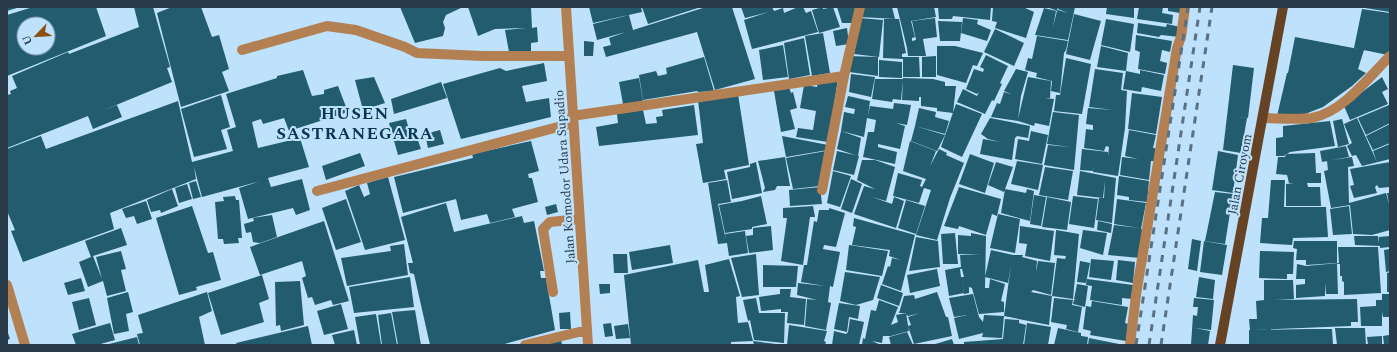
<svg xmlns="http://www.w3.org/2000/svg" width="1397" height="352" font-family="Spectral,serif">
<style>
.building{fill:#225c6e;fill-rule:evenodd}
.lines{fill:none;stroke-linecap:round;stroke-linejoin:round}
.minor{stroke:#b38054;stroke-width:10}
.major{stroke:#664324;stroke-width:10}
.rail{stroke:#597182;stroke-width:3;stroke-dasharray:7 7;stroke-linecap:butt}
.labels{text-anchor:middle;stroke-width:4;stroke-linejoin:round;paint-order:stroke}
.street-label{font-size:13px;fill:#293b48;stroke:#bee2fd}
.district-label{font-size:17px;font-weight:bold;letter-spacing:1px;fill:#0a3651;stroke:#bee2fd}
</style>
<rect width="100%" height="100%" fill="#bee2fd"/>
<!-- building -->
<path class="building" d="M 7,7 L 20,7 L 7,11 Z
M 33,7 L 96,7 L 106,36 L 7,76 L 7,15 ZM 24,24 L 48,24 L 48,48 L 24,48 Z
M 134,7 L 153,7 L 170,67 L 167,68 L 172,82 L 104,110 L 117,105 L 122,117 L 93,129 L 88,116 L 7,148 L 7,95 L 11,94 L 10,91 L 17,88 L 12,76 L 68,52 L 69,54 L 139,27 Z
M 172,7 L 201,7 L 212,37 L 219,35 L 229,69 L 222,72 L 229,91 L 181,107 L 157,13 Z
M 400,7 L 463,7 L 446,15 L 443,22 L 445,28 L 443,36 L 415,43 Z
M 468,7 L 531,7 L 532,28 L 537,27 L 538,42 L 531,43 L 531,51 L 509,52 L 505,30 L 526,28 L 495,29 L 478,36 Z
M 589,7 L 641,7 L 642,12 L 593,23 Z
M 642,7 L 701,7 L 648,24 Z
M 706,7 L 732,7 L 755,79 L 715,90 L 697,32 L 606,57 L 603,47 L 611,45 L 609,38 L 626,32 L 597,40 L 593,24 L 629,15 L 633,30 Z
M 741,7 L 772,7 L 774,11 L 783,8 L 784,13 L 798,7 L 803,7 L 806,13 L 811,11 L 818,32 L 752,49 L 744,20 L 769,12 L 745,18 Z
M 823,7 L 823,9 L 833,7 L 840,27 L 819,33 L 812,10 Z
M 837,7 L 858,7 L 855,23 L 842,23 Z
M 863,7 L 892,7 L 895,19 L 861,17 Z
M 897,7 L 934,7 L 936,17 L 911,21 L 915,37 L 912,38 L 912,41 L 916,40 L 912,21 L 935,18 L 937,37 L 923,39 L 926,56 L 908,56 L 907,48 L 913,47 L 907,48 Z
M 938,7 L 991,7 L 990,20 L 953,16 L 952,19 L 939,19 Z
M 993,7 L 1023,7 L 1034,12 L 1026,38 L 995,28 L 997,22 L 992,21 Z
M 1047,7 L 1058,7 L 1057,11 Z
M 1059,7 L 1075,7 L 1068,40 L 1035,35 L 1044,8 L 1056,11 L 1053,27 L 1057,11 L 1058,10 L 1068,13 L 1058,9 Z
M 1107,7 L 1134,7 L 1134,18 L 1106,14 Z
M 1139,7 L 1163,7 L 1162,13 L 1173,15 L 1172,24 L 1137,19 Z
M 1168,7 L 1180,7 L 1180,13 L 1168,11 Z
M 1365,7 L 1390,7 L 1390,12 L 1365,8 Z
M 1362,9 L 1390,13 L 1390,50 L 1388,55 L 1354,48 Z
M 1074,14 L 1101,21 L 1090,60 L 1066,54 Z
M 860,18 L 883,20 L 879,57 L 854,54 Z
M 963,18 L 978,20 L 977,24 L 991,30 L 987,41 L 961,33 Z
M 884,19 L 899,19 L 906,53 L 902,54 L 902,57 L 919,57 L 920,77 L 903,77 L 903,59 L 883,58 Z
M 1106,19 L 1134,24 L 1130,52 L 1101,45 Z
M 938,21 L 962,22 L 960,41 L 940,41 Z
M 1138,23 L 1166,27 L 1167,24 L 1180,27 L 1180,37 L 1161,35 L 1159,37 L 1137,33 Z
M 847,28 L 849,44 L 836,46 L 833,31 Z
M 995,29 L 1024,43 L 1014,66 L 984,52 Z
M 823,33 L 830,73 L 812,76 L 805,36 Z
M 1136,35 L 1172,41 L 1170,52 L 1162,50 L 1160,61 L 1167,63 L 1165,74 L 1138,69 L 1140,52 L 1135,50 Z
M 1037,36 L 1068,41 L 1066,50 L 1064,53 L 1060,93 L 1051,91 L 1052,81 L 1036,77 L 1037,73 L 1025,70 L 1028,58 L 1032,59 Z
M 1295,37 L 1364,50 L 1358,69 L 1366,73 L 1352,86 L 1323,107 L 1305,114 L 1277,116 L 1287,73 L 1288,73 Z
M 804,38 L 810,75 L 789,79 L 784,43 Z
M 584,41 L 594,42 L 593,56 L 584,56 Z
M 783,45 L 788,77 L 763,80 L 759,50 Z
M 937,46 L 955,46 L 983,53 L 977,66 L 973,65 L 966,83 L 937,75 Z
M 1101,46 L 1128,53 L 1126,71 L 1097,67 Z
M 986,55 L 1008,66 L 1000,83 L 987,77 L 1002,84 L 994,101 L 992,100 L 985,114 L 957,102 L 963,89 L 977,96 L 979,92 L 977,94 L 966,89 L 974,69 L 983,72 L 984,69 L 980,67 Z
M 849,56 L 878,57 L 878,76 L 849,72 Z
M 936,56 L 936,77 L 922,77 L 922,57 Z
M 704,57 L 714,91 L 698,92 L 697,91 L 643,100 L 639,75 L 656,71 L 658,76 L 667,74 L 666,68 Z
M 1066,58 L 1091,64 L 1082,114 L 1054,111 L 1056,95 L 1060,95 Z
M 879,60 L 902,62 L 902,78 L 879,77 Z
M 544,63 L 547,81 L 522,86 L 526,102 L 549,98 L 551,117 L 461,139 L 443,84 L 500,68 L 506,71 Z
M 1233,65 L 1254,68 L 1248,118 L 1232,116 L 1247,118 L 1241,153 L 1223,150 Z
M 1016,69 L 1028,72 L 1021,96 L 1018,119 L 1028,77 L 1051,81 L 1050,98 L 1045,98 L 1054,99 L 1049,126 L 1035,123 L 1034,126 L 1018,121 L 991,117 L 997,103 L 1000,104 L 1004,92 L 1011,94 L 1004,91 Z
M 1095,69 L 1123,73 L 1121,90 L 1127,91 L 1125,128 L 1118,176 L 1093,172 L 1094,165 L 1093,171 L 1080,170 L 1082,149 L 1108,152 L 1108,156 L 1109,147 L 1106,146 L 1104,151 L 1084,148 L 1086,129 L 1093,130 L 1093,125 L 1086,124 L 1088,108 L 1113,110 L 1089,107 Z
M 303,70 L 312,96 L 324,94 L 324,90 L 338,86 L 348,112 L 289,131 L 284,118 L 263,124 L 261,119 L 252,122 L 258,148 L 300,138 L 309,167 L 268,178 L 271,187 L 302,179 L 310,210 L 296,215 L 293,208 L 248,219 L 239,188 L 261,181 L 202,197 L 194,167 L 196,179 L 110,213 L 114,229 L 23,262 L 11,231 L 15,230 L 7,211 L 7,149 L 41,136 L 46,149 L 178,101 L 192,162 L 233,151 L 227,130 L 236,127 L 226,94 L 277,78 L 277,76 Z
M 1140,70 L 1164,75 L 1161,91 L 1142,87 L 1141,92 L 1123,89 L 1126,71 L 1140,74 Z
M 851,74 L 875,77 L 871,97 L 849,92 Z
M 374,77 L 385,103 L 363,110 L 355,80 Z
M 1382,77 L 1388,89 L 1382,92 L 1388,104 L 1350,120 L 1344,106 Z
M 639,78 L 643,101 L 623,104 L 619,82 Z
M 903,78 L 933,79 L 945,82 L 945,86 L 956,86 L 953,113 L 937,111 L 937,108 L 921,106 L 921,97 L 919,97 L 919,101 L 902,100 Z
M 838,79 L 828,142 L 796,137 L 798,128 L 813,130 L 816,111 L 800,108 L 804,85 L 817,87 L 818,81 Z
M 875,79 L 903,79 L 901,100 L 893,99 L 892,102 L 872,99 Z
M 441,82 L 447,98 L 394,114 L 391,99 Z
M 789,87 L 791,93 L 793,92 L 797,108 L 790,110 L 795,129 L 781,132 L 774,91 Z
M 1132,93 L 1162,97 L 1156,134 L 1128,129 Z
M 738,94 L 749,165 L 724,170 L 726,179 L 703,183 L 696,144 L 703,143 L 698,100 Z
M 221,95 L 230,127 L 221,130 L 227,149 L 194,157 L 181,109 Z
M 848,96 L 870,101 L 868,116 L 870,106 L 893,109 L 894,103 L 911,105 L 907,125 L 896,123 L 905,126 L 900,149 L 878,144 L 878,147 L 897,152 L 895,164 L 863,157 L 868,132 L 874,132 L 876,120 L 867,118 L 864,137 L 841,131 L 844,112 L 854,114 L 855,109 L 845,107 Z
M 956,104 L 982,114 L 962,157 L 941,147 Z
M 694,105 L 698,135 L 599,146 L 596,127 L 618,123 L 617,114 L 643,110 L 646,124 L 657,123 L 656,117 L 663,116 L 662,110 Z
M 1389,105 L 1390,123 L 1366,135 L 1358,118 Z
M 919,108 L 936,112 L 935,117 L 949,121 L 945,134 L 915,126 Z
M 1053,112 L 1079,115 L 1074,170 L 1044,165 L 1048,145 L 1070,147 L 1047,144 Z
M 990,118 L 1030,126 L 1028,138 L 1017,136 L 1015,138 L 1012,160 L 980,154 L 983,139 L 1000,142 L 988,139 L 981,134 Z
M 1357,118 L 1377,162 L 1373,151 L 1390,144 L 1390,159 L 1362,166 L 1356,155 L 1352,156 L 1347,146 L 1352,143 L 1344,124 Z
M 406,119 L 411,136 L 416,135 L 421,149 L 398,155 L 389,123 Z
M 1342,119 L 1349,144 L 1338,147 L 1333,121 Z
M 1330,121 L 1335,146 L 1290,152 L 1284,156 L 1276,156 L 1276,138 L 1283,137 L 1283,126 Z
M 1390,124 L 1390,143 L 1373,150 L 1366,136 Z
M 915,126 L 945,135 L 937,151 L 911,141 Z
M 440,130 L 444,144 L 428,148 L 425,134 Z
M 1129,130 L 1156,135 L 1153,148 L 1155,148 L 1155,161 L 1151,161 L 1149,180 L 1120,175 L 1122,157 L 1138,159 L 1125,156 Z
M 841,131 L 861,138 L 858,156 L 837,149 Z
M 1031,131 L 1048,135 L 1042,164 L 1015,159 L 1018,139 L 1029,141 Z
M 782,136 L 828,145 L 828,150 L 786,157 Z
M 531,141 L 539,171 L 528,174 L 529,178 L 532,178 L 538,202 L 512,209 L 515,217 L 490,223 L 487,214 L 461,220 L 456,199 L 403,213 L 394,177 L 473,158 L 472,154 Z
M 910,141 L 936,151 L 930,166 L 939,149 L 947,153 L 946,155 L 964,163 L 950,198 L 937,240 L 916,235 L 931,190 L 924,188 L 919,203 L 893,196 L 898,173 L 922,180 L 920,186 L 922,187 L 926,179 L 903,171 Z
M 1346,146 L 1349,157 L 1322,162 L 1320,151 Z
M 826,151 L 820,186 L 793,189 L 786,158 Z
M 837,151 L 859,156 L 854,175 L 833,170 Z
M 1218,151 L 1238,155 L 1233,193 L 1212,190 Z
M 360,153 L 365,166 L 326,180 L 322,166 Z
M 1315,153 L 1316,173 L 1321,173 L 1321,183 L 1307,183 L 1308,187 L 1320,187 L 1321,206 L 1286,206 L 1286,184 L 1294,183 L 1289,183 L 1287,175 L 1276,174 L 1278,157 L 1285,157 L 1286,154 Z
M 970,154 L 994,163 L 985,193 L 959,184 Z
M 785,157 L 790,186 L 777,186 L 775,190 L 763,192 L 765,188 L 758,161 Z
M 1352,157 L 1354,166 L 1348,167 L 1349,203 L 1386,193 L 1389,204 L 1387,193 L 1390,193 L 1390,230 L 1372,235 L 1353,234 L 1350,205 L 1331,208 L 1324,171 L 1328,170 L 1327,161 Z
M 862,160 L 875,160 L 895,167 L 886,201 L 872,197 L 892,204 L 894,197 L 904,201 L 896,228 L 854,214 L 864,186 L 875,189 L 857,180 Z
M 1017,161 L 1043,165 L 1038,190 L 1011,184 Z
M 756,162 L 762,193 L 732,199 L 727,172 L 750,167 L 750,164 Z
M 996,162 L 1013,167 L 1004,192 L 988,185 Z
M 1390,162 L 1390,187 L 1379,188 L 1377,185 L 1375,187 L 1377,193 L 1354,198 L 1350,186 L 1354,185 L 1350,169 Z
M 1045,167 L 1073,171 L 1068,200 L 1039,195 Z
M 833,171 L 851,176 L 840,207 L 827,203 Z
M 1080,171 L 1116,178 L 1112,223 L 1096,220 L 1099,198 L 1104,198 L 1105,181 L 1103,198 L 1077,195 Z
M 1119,176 L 1149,181 L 1147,202 L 1129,200 L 1129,197 L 1117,195 Z
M 388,177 L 405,240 L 365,250 L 345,191 L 359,185 L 364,197 L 370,194 L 367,183 Z
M 851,179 L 862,184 L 852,213 L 841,209 Z
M 727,180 L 731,202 L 718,204 L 726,240 L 725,234 L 745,231 L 748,253 L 729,256 L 727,243 L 718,244 L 708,183 Z
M 1271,180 L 1285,180 L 1284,207 L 1326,207 L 1328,237 L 1293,238 L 1292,245 L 1260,243 L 1262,218 L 1268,218 Z
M 196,181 L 201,197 L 193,199 L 189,183 Z
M 187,184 L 192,199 L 179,203 L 175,188 Z
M 820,187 L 822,204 L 790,206 L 789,190 Z
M 959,187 L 1001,199 L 997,216 L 992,214 L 986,235 L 959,226 L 958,229 L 944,226 Z
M 172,189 L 178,206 L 161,213 L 160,210 L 151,212 L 147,200 Z
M 1005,189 L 1026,193 L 1027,189 L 1034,191 L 1030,221 L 1001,213 Z
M 1215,192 L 1233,194 L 1225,244 L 1205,241 Z
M 1034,195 L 1046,197 L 1041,226 L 1030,224 Z
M 235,196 L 236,200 L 239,200 L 242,238 L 238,238 L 239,243 L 224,244 L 223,239 L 218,239 L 215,202 L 224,201 L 223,197 Z
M 761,196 L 767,224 L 752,227 L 752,229 L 725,233 L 719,205 L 742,201 Z
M 1073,196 L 1098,199 L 1094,228 L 1069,224 Z
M 1047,197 L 1071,202 L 1067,230 L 1042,227 Z
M 346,199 L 361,242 L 336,250 L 322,208 Z
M 1117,199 L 1146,203 L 1141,229 L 1145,230 L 1140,258 L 1108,255 L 1114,225 L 1139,228 L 1114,224 Z
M 906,200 L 925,206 L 916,234 L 898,228 Z
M 146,201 L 152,219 L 137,224 L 134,216 L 126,218 L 122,209 Z
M 446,203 L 454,232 L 522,216 L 524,223 L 534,221 L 544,271 L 540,271 L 541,278 L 546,278 L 555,330 L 501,345 L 430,345 L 414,274 L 410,273 L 408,263 L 413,263 L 401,217 Z
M 556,204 L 558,212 L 547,215 L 545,207 Z
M 192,206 L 208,253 L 213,252 L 221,280 L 196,287 L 197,290 L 179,295 L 156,218 Z
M 813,206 L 815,217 L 810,217 L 803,265 L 781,261 L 787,218 L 783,218 L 783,208 Z
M 1349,206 L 1352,234 L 1333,235 L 1330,209 Z
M 829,208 L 845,213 L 836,247 L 824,245 L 823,249 L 840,252 L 833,287 L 830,286 L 828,302 L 831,303 L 826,330 L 805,326 L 807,299 L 817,300 L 797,295 L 798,283 L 825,286 L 801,282 L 804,265 L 807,265 L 814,221 L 817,222 L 819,210 L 829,210 Z
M 998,214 L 1020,219 L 1015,253 L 990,248 Z
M 272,215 L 277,237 L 260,243 L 253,242 L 251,232 L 246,233 L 244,224 L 254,221 L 253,218 Z
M 854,218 L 915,235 L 901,291 L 882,284 L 888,266 L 890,267 L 892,258 L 901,260 L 889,256 L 890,250 L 852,245 L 856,227 L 853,226 Z
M 324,221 L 349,301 L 333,305 L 331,300 L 315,305 L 312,297 L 308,298 L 302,278 L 306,276 L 302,261 L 260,275 L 250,247 Z
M 1098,221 L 1112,224 L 1111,233 L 1097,230 Z
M 771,226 L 773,250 L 749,253 L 746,236 L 753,235 L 753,228 Z
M 1020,226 L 1054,231 L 1050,261 L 1025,256 L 1027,244 L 1019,243 Z
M 121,228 L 127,245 L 93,256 L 102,279 L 96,257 L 121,251 L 126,269 L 121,270 L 126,291 L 107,296 L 103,281 L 88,287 L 79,262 L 91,257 L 85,241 Z
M 1056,230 L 1079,234 L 1073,299 L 1052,296 L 1057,258 L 1065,259 L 1066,256 L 1054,255 Z
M 1083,230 L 1107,233 L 1103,255 L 1080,248 Z
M 955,233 L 958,264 L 943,264 L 941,234 Z
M 971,233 L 986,236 L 985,288 L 989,288 L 990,279 L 1005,284 L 1001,301 L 1004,302 L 1004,312 L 979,314 L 972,288 L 969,287 L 969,293 L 964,294 L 962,279 L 964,293 L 949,296 L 945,270 L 961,267 L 960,255 L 981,255 L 958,254 L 958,235 L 971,236 ZM 960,269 L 962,269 L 964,277 L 961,277 Z
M 1354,236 L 1378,236 L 1379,243 L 1379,237 L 1390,236 L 1390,247 L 1380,248 L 1380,246 L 1355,245 Z
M 916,237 L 938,241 L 940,267 L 909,271 Z
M 1192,239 L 1201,241 L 1197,271 L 1188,269 Z
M 1204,241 L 1227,245 L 1222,275 L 1200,272 Z
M 1294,241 L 1337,241 L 1337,263 L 1306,265 L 1306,260 L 1296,260 L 1297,249 L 1293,248 Z
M 404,244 L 408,275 L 347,286 L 341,258 L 391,251 L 390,246 Z
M 670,245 L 673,263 L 632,270 L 629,252 Z
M 849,245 L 888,251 L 882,276 L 846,270 Z
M 1338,247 L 1378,247 L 1381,293 L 1344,295 L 1344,282 L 1342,281 L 1342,276 L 1340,276 L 1340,264 L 1337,264 L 1338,294 L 1326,294 L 1325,283 L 1325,296 L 1296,298 L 1296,285 L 1305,284 L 1305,279 L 1296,279 L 1297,264 L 1306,266 L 1339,263 Z
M 1390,249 L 1390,271 L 1386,272 L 1384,250 Z
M 991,250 L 1013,255 L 1023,255 L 1022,257 L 1037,261 L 1036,272 L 1038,261 L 1055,263 L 1051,295 L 1033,290 L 1031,292 L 1052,296 L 1049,325 L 1004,316 L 1011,265 L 1008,283 L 985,277 Z
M 1260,251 L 1294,252 L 1293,274 L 1287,274 L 1287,279 L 1259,278 Z
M 613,254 L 627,254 L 628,273 L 614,273 Z
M 756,254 L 759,295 L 742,297 L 731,258 Z
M 729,259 L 740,296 L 736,297 L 738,323 L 748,322 L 753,341 L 731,342 L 731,345 L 631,345 L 624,275 L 698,260 L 704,292 L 709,292 L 705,265 Z
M 1091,259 L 1114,261 L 1111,280 L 1089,277 Z
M 1118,260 L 1135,262 L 1133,283 L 1116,280 Z
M 1080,261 L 1090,263 L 1086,283 L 1077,282 Z
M 763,265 L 798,266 L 796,287 L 763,287 Z
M 937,269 L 940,286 L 910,293 L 907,275 Z
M 845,272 L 880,277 L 873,300 L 856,305 L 840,301 Z
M 1390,272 L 1390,292 L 1387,292 L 1387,273 Z
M 262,275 L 269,299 L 259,303 L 264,322 L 221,335 L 208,293 Z
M 410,277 L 414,307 L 354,313 L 349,287 Z
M 1199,277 L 1215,280 L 1213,299 L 1196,297 Z
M 81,278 L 85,291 L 68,295 L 64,283 Z
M 1087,279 L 1133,285 L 1132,299 L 1122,298 L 1122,305 L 1090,300 L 1092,286 L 1086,285 Z
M 1264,280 L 1293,280 L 1294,299 L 1275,300 L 1357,299 L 1358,322 L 1351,322 L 1351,326 L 1250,330 L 1249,319 L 1257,319 L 1256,301 L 1264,300 Z
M 300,281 L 304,325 L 281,331 L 280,325 L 276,326 L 275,282 Z
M 599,284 L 610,284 L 610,293 L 600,294 Z
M 1077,284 L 1088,286 L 1085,307 L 1073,304 L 1074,300 L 1076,300 L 1074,299 Z
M 881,285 L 903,293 L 899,306 L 877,298 Z
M 780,289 L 791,289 L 789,304 L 790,297 L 806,299 L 804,325 L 787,323 L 788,312 L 781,312 L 781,309 L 761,311 L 759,297 L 780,294 Z
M 128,292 L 133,312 L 126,314 L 129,331 L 114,334 L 107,298 Z
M 207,292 L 212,311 L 199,317 L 205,345 L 140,345 L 137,334 L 143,333 L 138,315 Z
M 937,292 L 946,317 L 948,317 L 952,336 L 914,344 L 908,326 L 911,325 L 908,317 L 920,313 L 908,316 L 905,313 L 899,313 L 904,296 L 914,295 L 915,299 Z
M 973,294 L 979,317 L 983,322 L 984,315 L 1004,316 L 1002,338 L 982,337 L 983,333 L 959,339 L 954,318 L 967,315 L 954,317 L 949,298 Z
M 1382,294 L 1390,294 L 1390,317 L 1383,317 L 1382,312 L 1382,326 L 1361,326 L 1360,307 L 1376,306 L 1376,300 L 1382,300 Z
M 89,298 L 96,325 L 79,330 L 72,302 Z
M 756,298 L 759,313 L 785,313 L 784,343 L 754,340 L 750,320 L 748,321 L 743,300 Z
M 1054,298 L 1073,300 L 1072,305 L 1082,307 L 1078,332 L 1066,329 L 1067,325 L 1051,322 Z
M 1194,298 L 1214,300 L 1211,330 L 1195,328 L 1210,331 L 1208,345 L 1191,345 L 1193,315 L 1197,316 L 1198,307 L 1193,307 Z
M 879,300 L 898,307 L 891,325 L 898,322 L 896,315 L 906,313 L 909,331 L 891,336 L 883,336 L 882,343 L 872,341 L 881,345 L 862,345 L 863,338 L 865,339 L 871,310 L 876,311 Z
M 1092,301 L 1128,307 L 1125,323 L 1128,324 L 1126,341 L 1090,335 L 1091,331 L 1083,329 L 1086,306 L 1091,307 Z
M 839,303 L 860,306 L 858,319 L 849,317 L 847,332 L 834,329 Z
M 341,304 L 348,329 L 324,335 L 317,311 Z
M 415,310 L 421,345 L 398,345 L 392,312 Z
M 570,312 L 571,329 L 560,329 L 559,313 Z
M 391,313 L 397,345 L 382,345 L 378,315 Z
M 376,314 L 381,344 L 360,345 L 355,317 Z
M 850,319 L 864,322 L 859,345 L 832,345 L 834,331 L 846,334 L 848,332 Z
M 1005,319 L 1019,320 L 1019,323 L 1026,325 L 1023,345 L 964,345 L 964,342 L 1003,339 Z
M 110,323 L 115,340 L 97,345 L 76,345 L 72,334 Z
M 611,323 L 613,336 L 605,337 L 603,324 Z
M 1027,323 L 1051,327 L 1048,345 L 1024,345 Z
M 628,324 L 630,338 L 616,339 L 614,326 Z
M 789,325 L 827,331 L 824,341 L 826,342 L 825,345 L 787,345 Z
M 308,326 L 312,345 L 237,345 L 236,343 Z
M 1058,328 L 1081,333 L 1081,336 L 1088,337 L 1087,345 L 1054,345 Z
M 1335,328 L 1365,328 L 1366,345 L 1337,345 Z
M 1308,329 L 1332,329 L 1333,345 L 1249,345 L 1249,330 Z
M 7,330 L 10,339 L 7,340 Z
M 354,330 L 357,345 L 335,345 L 332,335 Z
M 907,332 L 913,345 L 891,345 L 889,337 Z
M 1389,335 L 1390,345 L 1384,345 L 1383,336 Z
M 1382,336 L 1382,345 L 1368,345 L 1367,337 Z
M 137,337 L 139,345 L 109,345 L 109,344 Z
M 1089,338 L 1119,344 L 1118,345 L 1088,345 Z
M 561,339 L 562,345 L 535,345 Z
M 952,339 L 954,345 L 932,345 Z
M 753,341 L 776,344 L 776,345 L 754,345 Z"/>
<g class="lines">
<!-- minor -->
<path class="minor" d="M 566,7 L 588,345
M 242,50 L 327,26 L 356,30 L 405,47 L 417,53 L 483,56 L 569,56
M 572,116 L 844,76 L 860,7
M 1263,118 C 1278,118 1296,120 1312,118 C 1343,112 1368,78 1390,56
M 822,190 L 844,76
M 317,191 L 573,123
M 7,285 L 25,345
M 553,292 L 543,229 L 550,222 L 579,219
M 525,345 L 587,330
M 1130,345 L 1136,295 L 1177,48 L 1181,37 L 1185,7"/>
<!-- major -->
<path class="major" d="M 1220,345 L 1283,7"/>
<!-- rail -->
<path class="rail" d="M 1136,345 L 1188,7
M 1149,345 L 1200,7
M 1161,345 L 1212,7"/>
</g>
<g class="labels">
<!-- street labels -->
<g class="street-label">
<text transform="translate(1239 174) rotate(-79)" y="5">Jalan Ciroyom</text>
<text transform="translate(564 177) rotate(-94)" y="5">Jalan Komodor Udara Supadio</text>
</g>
<!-- district labels -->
<g class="district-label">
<text x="355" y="119">HUSEN<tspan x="355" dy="20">SASTRANEGARA</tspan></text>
</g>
</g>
<!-- border -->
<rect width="1397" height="352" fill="none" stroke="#293b48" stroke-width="16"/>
<!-- north arrow -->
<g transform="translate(36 36) rotate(245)"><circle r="19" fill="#bee2fd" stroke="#829fb5"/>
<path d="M0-3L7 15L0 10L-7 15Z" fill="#8c510f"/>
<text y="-6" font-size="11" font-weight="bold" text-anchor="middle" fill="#293b48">U</text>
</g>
</svg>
